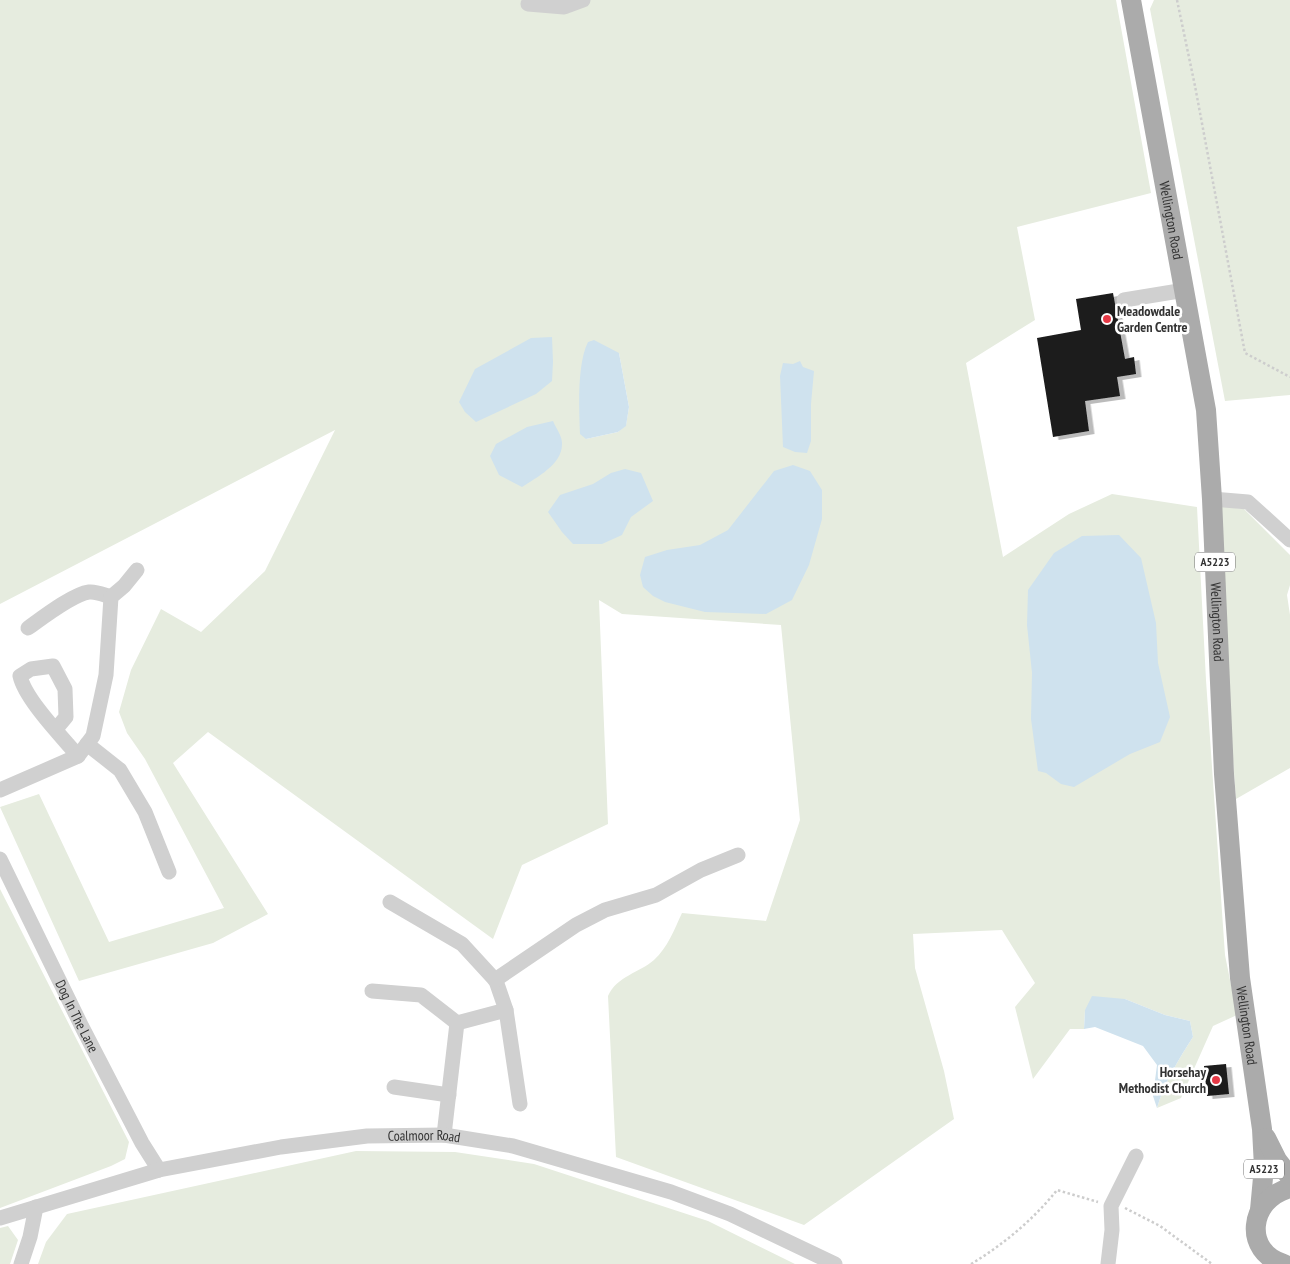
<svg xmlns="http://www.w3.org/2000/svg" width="1290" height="1264" font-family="'PT Sans Narrow',sans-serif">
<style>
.green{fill:#e6ecdf;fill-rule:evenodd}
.water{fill:#cfe2ee}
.building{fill:#1a1a1a;filter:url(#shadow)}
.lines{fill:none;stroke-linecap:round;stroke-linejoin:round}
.path{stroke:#cdcdcd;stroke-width:2.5;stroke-dasharray:2.5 2.5;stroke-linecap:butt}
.minor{stroke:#d0d0d0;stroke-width:15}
.major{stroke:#ababab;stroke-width:20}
.poi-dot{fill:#e63946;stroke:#fff;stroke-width:2}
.labels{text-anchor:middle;stroke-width:5;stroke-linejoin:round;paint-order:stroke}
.shield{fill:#fff;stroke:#707070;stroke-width:1}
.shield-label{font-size:12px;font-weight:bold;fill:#333}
.street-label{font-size:14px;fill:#333;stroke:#fff}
.poi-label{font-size:14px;font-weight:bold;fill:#333;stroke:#fff;text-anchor:start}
</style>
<defs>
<filter id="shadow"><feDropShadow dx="5.5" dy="3" stdDeviation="0" flood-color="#0004"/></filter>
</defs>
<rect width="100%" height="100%" fill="#fff"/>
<!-- green -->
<path class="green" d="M 0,0 L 1116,0 L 1151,193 L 1017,227 L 1035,320 L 966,363 L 1003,557 L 1069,514 L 1112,494 L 1197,507 L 1206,680 L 1225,955 L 1237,1015 L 1213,1026 L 1181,1098 L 1157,1108 C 1164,1083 1179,1059 1193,1037 L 1190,1021 L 1165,1015 L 1125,999 L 1085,1010 L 1084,1029 L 1070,1029 L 1033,1079 L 1015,1007 L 1035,983 L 1002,930 L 913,934 L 915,968 L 944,1071 L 954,1119 L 804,1225 L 616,1157 L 608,996 C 617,976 639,973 654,960 C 668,947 674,930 682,913 L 766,921 L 800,820 L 781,625 L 622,614 L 599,600 L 608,824 L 522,865 L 493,939 L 208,732 L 173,763 L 268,914 L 213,943 L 79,981 L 0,807 L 39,794 L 109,942 L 224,908 L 145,759 L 127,733 L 119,712 L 131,670 L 161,609 L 201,632 L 265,571 L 335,430 L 0,604 ZM 619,353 L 629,407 L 626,425 L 618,432 L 586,439 Z
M 1154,0 L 1290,0 L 1290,395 L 1225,401 L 1150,9 Z
M 1219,506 L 1244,509 L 1290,555 L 1290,585 L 1287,595 L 1290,615 L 1290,768 L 1236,799 L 1229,706 Z
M 0,889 L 129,1142 L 125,1159 L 111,1166 L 0,1208 Z
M 356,1151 L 455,1152 L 534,1164 L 708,1221 L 795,1264 L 38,1264 L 46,1242 L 67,1214 Z
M 8,1226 L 18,1240 L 10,1264 L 0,1264 L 0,1228 Z"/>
<!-- water -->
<path class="water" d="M 552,337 L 553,362 L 552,381 L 536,394 L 476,422 L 465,412 L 459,402 L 475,369 L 531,338 Z
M 594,340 L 619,353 L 629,407 L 626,426 L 618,432 L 586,439 L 580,434 C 579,408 577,364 588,342 Z
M 800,361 L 803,367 L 814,371 L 811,404 L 811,441 L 807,453 L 795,452 L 783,447 L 780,376 L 783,363 L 793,364 Z
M 553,421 C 556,428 562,436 562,443 C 563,464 537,477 522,487 L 499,475 L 490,456 L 496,444 L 527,427 Z
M 793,465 L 810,471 L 822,490 L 822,519 L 809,565 L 792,600 L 766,614 L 705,612 L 665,602 L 653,596 L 643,587 L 640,575 L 645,557 L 667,550 L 700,545 L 728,530 L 774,471 Z
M 625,469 L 641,473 L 653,501 L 631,517 L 622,535 L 602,544 L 573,544 L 562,532 L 548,512 L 560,495 L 593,484 L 611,473 Z
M 1119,535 L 1141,558 L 1156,623 L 1158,663 L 1170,717 L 1160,742 L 1130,754 L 1074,787 L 1061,784 L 1046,773 L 1038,771 L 1031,719 L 1032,673 L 1027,625 L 1028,590 L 1054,553 L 1082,536 Z
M 1092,996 L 1125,999 L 1165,1015 L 1190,1021 L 1193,1037 C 1179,1059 1164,1083 1157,1108 L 1153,1096 L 1157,1065 L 1143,1046 L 1095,1027 L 1084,1029 L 1085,1010 Z"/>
<!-- building -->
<path class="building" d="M 1113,293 L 1125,359 L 1134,357 L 1136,374 L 1117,377 L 1120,396 L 1085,401 L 1089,431 L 1053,437 L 1037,338 L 1081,330 L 1076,299 Z
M 1226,1064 L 1229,1094 L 1207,1096 L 1204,1066 Z"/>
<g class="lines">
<!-- path -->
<path class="path" d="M 1177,0 L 1195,86 L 1245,353 L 1290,377
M 1125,1208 L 1160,1226 L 1212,1264
M 971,1264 C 1003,1245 1034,1219 1057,1190 L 1098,1202"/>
<!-- minor -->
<g class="minor">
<path d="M 528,4 L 564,7 L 583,0"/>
<path d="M 1124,300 L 1185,290"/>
<path d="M 1212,499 L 1248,502 L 1290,540"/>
<path d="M 28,628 C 42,618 73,594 89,592 C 96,591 104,595 111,597"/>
<path d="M 56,729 L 66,717 L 65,689 L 53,666 L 31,669 L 20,676 C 25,699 62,737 78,756"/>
<path d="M 87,744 L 120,770 L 145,812 L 169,872"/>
<path d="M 0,790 L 78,756 L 93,736 L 106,675 L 111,597 L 124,586 L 137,570"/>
<path id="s1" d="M 0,859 L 82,1027 L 142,1143 L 159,1170"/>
<path d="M 390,902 L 462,944 L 496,981 L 506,1010"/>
<path d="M 495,980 L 576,925 L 605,910 L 656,895 L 701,870 L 738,855"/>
<path d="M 372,991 L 421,995 L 457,1023"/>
<path d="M 394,1087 L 449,1095"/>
<path d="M 444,1135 L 457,1023 L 506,1010 L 520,1104"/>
<path id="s2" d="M 0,1218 L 159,1170 L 281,1147 L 367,1136 L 444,1135 L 513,1146 L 671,1192 L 730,1214 L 835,1264"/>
<path d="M 21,1264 L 30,1237 L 36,1207"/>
<path d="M 1108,1264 L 1112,1230 L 1111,1206 L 1136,1156"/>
</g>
<!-- major -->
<g class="major">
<path id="s3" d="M 1131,0 L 1206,410 L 1212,499 L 1224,774 L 1240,978 L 1262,1129 L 1264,1167 L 1260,1210"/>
<path d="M 1266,1138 L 1277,1160 L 1290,1177"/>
<path d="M 1284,1264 C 1243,1252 1248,1199 1290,1188"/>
</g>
</g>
<!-- markers -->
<g class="poi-dot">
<circle cx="1107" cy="319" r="5"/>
<circle cx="1216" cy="1080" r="5"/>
</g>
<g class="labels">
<!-- shield labels -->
<g class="shield">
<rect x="1195" y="552.5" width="40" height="19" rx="4"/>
<rect x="1244" y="1159.5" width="40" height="19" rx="4"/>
</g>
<g class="shield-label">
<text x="1215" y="566">A5223</text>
<text x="1264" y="1173">A5223</text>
</g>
<!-- street labels -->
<g class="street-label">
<text dy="5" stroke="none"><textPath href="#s3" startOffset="224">Wellington Road</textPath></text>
<text dy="5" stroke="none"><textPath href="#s3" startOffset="629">Wellington Road</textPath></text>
<text dy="5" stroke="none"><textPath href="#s1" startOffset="175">Dog In The Lane</textPath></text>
<text dy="5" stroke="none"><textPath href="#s3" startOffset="1034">Wellington Road</textPath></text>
<text dy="5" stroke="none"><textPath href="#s2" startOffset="434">Coalmoor Road</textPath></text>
</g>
<!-- poi labels -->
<g class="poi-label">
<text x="1117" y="316">Meadowdale<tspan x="1117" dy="16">Garden Centre</tspan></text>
<text x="1206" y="1077" text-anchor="end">Horsehay<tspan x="1206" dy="16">Methodist Church</tspan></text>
</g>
</g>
</svg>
